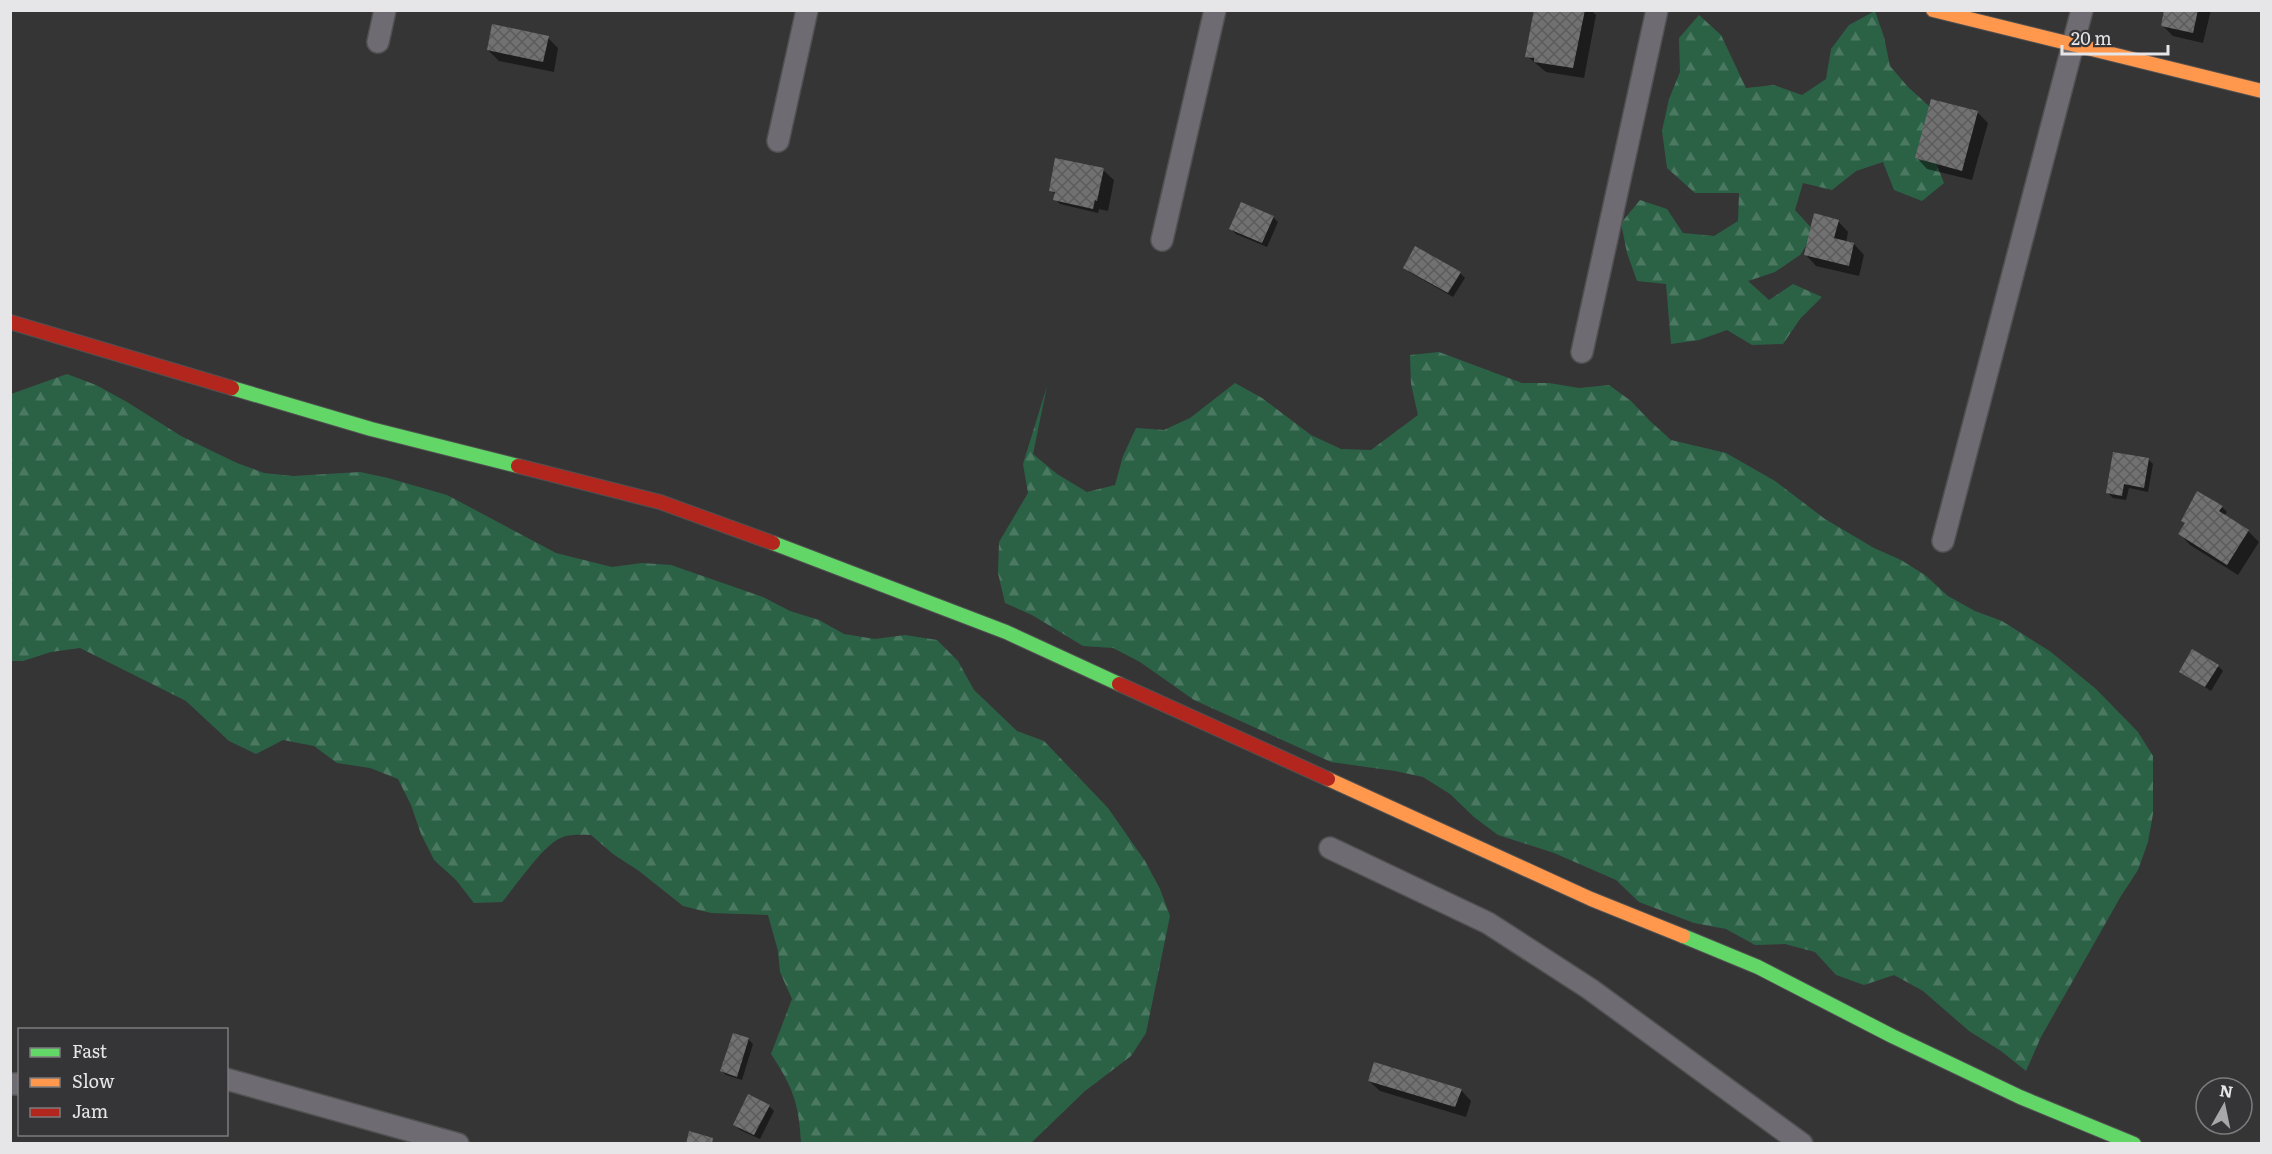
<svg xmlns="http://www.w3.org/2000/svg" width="2272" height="1154" font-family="Literata,serif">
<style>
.forest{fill:url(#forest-firs)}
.shadow{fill:#0007}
.building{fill:url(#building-cross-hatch)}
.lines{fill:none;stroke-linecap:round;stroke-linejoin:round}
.lane-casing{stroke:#515152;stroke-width:24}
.fast-casing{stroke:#515152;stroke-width:16}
.slow-casing{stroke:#515152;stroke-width:16}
.jam-casing{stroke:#515152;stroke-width:16}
.lane{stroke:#6f6b72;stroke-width:21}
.fast{stroke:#63d668;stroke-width:14}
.slow{stroke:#ff974d;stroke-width:14}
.jam{stroke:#b3261e;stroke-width:14}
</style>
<defs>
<pattern id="forest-firs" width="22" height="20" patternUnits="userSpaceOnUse" patternTransform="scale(1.5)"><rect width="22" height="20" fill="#2b6246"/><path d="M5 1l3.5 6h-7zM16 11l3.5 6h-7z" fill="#4a7861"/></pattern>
<pattern id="building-cross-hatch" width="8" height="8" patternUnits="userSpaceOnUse" patternTransform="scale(1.5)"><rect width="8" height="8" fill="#717172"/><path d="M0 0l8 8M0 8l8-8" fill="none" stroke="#5b5b5c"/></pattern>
</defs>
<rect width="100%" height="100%" fill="#353536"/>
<!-- forest -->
<path class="forest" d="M 1875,11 L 1884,37 L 1890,66 L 1908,87 L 1930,107 L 1933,155 L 1944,183 L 1922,201 L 1894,190 L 1883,162 L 1856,171 L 1832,190 L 1803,183 L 1795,210 L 1815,232 L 1800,255 L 1775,272 L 1748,281 L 1769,300 L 1793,284 L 1822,297 L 1800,319 L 1783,344 L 1752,345 L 1727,330 L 1699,340 L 1671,344 L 1666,284 L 1637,281 L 1627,253 L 1621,223 L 1640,200 L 1667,209 L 1683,233 L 1714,236 L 1738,221 L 1739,193 L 1695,193 L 1667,168 L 1662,131 L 1669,99 L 1680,72 L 1679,38 L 1699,15 L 1721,35 L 1746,88 L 1774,85 L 1802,95 L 1826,79 L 1831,49 L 1849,25 Z
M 1439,352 L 1522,383 L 1549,383 L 1579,388 L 1609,385 L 1631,401 L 1650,421 L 1671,440 L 1726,453 L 1775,481 L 1825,519 L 1874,548 L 1901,560 L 1925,575 L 1948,596 L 1975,611 L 2002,621 L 2051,652 L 2096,689 L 2138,732 L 2153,756 L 2153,814 L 2148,842 L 2138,870 L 2121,896 L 2041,1037 L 2026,1071 L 2001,1051 L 1969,1031 L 1923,991 L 1894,975 L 1864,985 L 1836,975 L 1815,952 L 1785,944 L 1755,945 L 1726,929 L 1694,923 L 1639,902 L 1616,880 L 1554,853 L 1498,835 L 1474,817 L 1450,794 L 1423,777 L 1395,771 L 1331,762 L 1194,700 L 1140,662 L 1113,648 L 1083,646 L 1032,615 L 1005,603 L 998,573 L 999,542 L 1028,493 L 1023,464 L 1047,386 L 1033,454 L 1057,474 L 1087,492 L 1115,485 L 1123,456 L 1136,428 L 1164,430 L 1190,418 L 1235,383 L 1262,398 L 1311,435 L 1341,449 L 1371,450 L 1418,415 L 1411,384 L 1410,355 Z
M 67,374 L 96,385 L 127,402 L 181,436 L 237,463 L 264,473 L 293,476 L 360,472 L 388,478 L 447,495 L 556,553 L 612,567 L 642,563 L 671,565 L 763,597 L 790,611 L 819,620 L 844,634 L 875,639 L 905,635 L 937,640 L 958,661 L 974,690 L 1017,731 L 1044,741 L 1108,808 L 1145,861 L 1160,889 L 1170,916 L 1146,1033 L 1131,1056 L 1085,1091 L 1031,1143 L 801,1143 C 799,1104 793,1087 771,1054 L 792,999 L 780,972 L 778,951 L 768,915 L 711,913 L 683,906 L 639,871 L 613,854 L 591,835 C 583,835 571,834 563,837 C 545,842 516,886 502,902 L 474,903 L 456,880 L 434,860 L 421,834 L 411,805 L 398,779 L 370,768 L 337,763 L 314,746 L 283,740 L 256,754 L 229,741 L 186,701 L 80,648 L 51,652 L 23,661 L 11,661 L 11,394 Z"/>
<!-- shadow -->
<path class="shadow" d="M 1535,10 L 1591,10 L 1596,15 L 1584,78 L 1546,72 L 1527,56 Z
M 2166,10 L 2211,10 L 2203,43 L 2173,36 L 2162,25 Z
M 548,38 L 558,48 L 554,72 L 499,61 L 488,50 Z
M 1977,112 L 1988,123 L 1972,180 L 1927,169 L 1917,158 Z
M 1103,170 L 1114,180 L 1108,211 L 1099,209 L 1098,213 L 1060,204 L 1055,199 L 1056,195 L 1051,190 Z
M 1273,217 L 1278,222 L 1267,247 L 1236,234 L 1231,229 Z
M 1838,221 L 1848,232 L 1846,243 L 1854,244 L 1864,255 L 1859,276 L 1816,266 L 1806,255 Z
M 1405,267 L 1460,273 L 1465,278 L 1453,297 L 1409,272 Z
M 2148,459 L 2153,464 L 2148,492 L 2129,488 L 2126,500 L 2113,498 L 2108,493 Z
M 2222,507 L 2227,512 L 2224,516 L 2248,531 L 2259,542 L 2238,575 L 2190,545 L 2180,534 L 2186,524 L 2182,521 Z
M 2218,666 L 2223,671 L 2211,691 L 2181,671 Z
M 748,1039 L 753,1044 L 742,1080 L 726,1075 L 721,1070 Z
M 1369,1081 L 1461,1090 L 1471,1101 L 1466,1117 L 1380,1091 Z
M 769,1106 L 774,1111 L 760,1139 L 740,1130 L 735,1125 Z"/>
<!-- building -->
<path class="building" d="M 1534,10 L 1585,10 L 1573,68 L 1534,62 L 1534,58 L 1525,57 Z
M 2164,10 L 2198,10 L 2193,33 L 2161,26 Z
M 492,24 L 549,36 L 543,62 L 487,50 Z
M 1931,99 L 1978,111 L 1962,171 L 1915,158 Z
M 1055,158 L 1104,168 L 1097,201 L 1095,200 L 1093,209 L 1053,200 L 1055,192 L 1049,191 Z
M 1241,202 L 1274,216 L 1262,243 L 1229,229 Z
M 1814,213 L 1839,220 L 1834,238 L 1854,243 L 1849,266 L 1804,255 Z
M 1415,246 L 1461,272 L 1448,293 L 1403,268 Z
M 2113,452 L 2149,458 L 2144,488 L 2124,484 L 2122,496 L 2106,493 Z
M 2197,491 L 2223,506 L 2219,511 L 2249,530 L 2227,565 L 2178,534 L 2185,523 L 2181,521 Z
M 2192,649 L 2219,665 L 2205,687 L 2179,672 Z
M 733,1033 L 749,1038 L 737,1077 L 720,1071 Z
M 1374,1062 L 1462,1089 L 1455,1107 L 1368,1081 Z
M 748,1094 L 770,1105 L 754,1135 L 733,1125 Z
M 689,1131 L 713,1138 L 712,1144 L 686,1144 Z"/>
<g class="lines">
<!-- lane casing -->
<g class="lane-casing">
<path id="lane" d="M 378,42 L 385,10
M 778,141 L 807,10
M 1162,240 L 1215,10
M 1582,352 L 1657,10
M 1943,541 L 2082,10
M 1330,848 L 1488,923 L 1590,989 L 1802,1144
M 226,1079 L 458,1144
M 10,1084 L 20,1084"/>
</g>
<!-- fast casing -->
<g class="fast-casing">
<path id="fast" d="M 232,388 L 371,429 L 518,466
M 773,543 L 1006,632 L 1119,684
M 1683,936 L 1758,967 L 1892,1036 L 2020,1097 L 2134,1144"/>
</g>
<!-- slow casing -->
<g class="slow-casing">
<path id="slow" d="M 1933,10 L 2262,91
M 1328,779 L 1591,899 L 1683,936"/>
</g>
<!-- jam casing -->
<g class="jam-casing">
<path id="jam" d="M 10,322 L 232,388
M 518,466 L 660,502 L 773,543
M 1119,684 L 1328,779"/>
</g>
<!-- lane -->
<use href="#lane" class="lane"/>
<!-- fast -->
<use href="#fast" class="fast"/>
<!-- slow -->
<use href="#slow" class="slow"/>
<!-- jam -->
<use href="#jam" class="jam"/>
</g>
<!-- border -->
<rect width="2272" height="1154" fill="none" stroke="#e6e5e7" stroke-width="24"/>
<!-- legend -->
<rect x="18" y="1028" width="210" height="108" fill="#353437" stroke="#7c7b7d" stroke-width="1.5"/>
<rect x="30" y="1048" width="30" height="9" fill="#63d668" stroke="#7c7b7d" stroke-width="1.5"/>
<text x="72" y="1058" font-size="18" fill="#e6e5e7">Fast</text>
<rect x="30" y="1078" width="30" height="9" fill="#ff974d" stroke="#7c7b7d" stroke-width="1.5"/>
<text x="72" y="1088" font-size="18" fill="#e6e5e7">Slow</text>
<rect x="30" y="1108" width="30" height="9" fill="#b3261e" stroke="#7c7b7d" stroke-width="1.5"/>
<text x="72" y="1118" font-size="18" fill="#e6e5e7">Jam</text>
<!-- north arrow -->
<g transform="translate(2224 1106) rotate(9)"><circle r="28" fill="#353437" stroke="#7c7b7d" stroke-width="1.5"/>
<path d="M0-4.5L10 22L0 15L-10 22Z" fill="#a8a7a9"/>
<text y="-9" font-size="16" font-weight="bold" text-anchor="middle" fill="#e6e5e7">N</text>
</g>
<!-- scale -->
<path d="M2062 45v9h106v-9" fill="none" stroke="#e6e5e7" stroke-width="3"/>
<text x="2071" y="45" font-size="18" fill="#e6e5e7" stroke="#353437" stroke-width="4.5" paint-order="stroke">20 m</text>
</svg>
